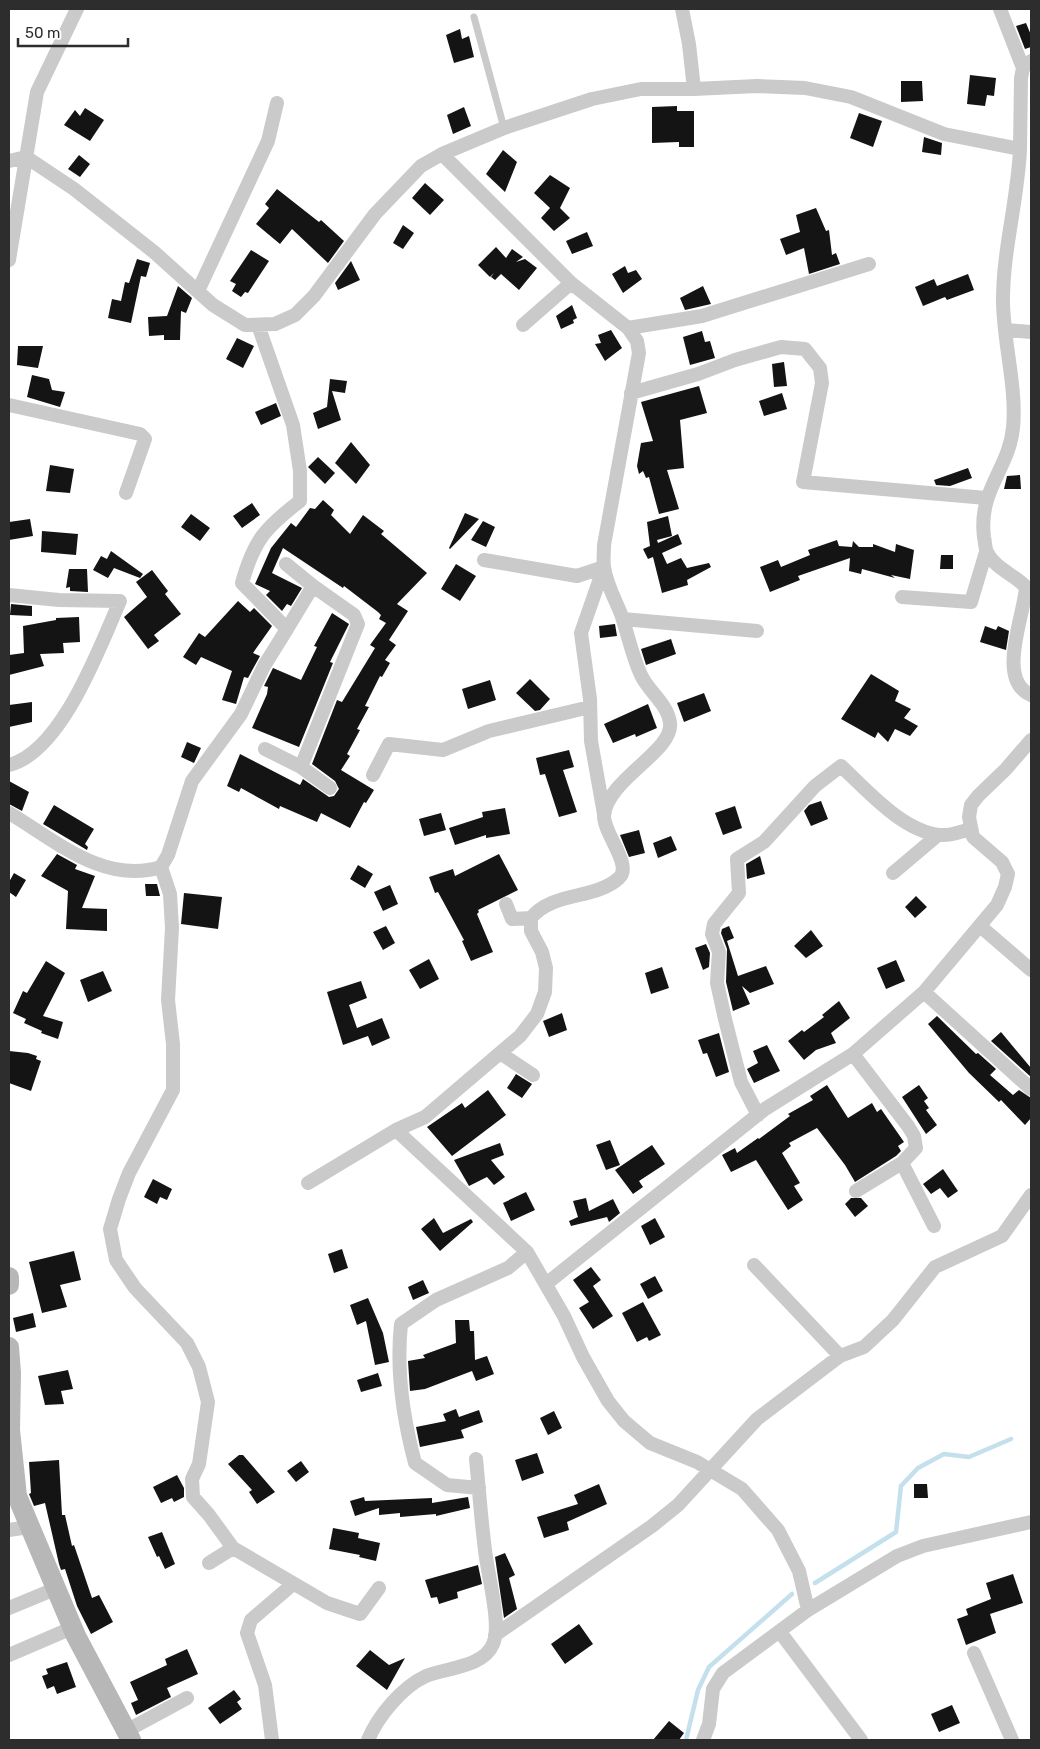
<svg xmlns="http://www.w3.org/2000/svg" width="1040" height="1749" font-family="Rubik,sans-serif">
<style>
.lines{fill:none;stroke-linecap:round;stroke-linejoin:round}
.stream{stroke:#c4e0ed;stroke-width:4.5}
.building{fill:#141414}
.lane{stroke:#cacaca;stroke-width:7}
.street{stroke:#cacaca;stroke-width:14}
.secondary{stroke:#b7b7b7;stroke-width:20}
</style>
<rect width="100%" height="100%" fill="#fff"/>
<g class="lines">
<!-- stream -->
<path class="stream" d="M 815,1583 L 896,1532 L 901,1486 L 918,1468 L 944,1454 L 969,1457 L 1011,1439
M 686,1740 L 698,1690 L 709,1667 L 792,1594"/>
</g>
<!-- building -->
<path class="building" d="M 1026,23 L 1031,35 L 1031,47 L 1025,49 L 1016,26 Z
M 460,29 L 462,39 L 469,36 L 474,57 L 454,63 L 446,35 Z
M 970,75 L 996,78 L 994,96 L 987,95 L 985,106 L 967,104 Z
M 901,81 L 922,81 L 923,101 L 901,102 Z
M 677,106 L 677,111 L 694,111 L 694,147 L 679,147 L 679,142 L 652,143 L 652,107 Z
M 464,107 L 471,126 L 453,134 L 447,115 Z
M 85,108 L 104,120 L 90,141 L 64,125 L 75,110 L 80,116 Z
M 859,113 L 882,121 L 873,147 L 850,138 Z
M 924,137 L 942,143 L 941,155 L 922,152 Z
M 503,150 L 517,162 L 505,192 L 486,174 Z
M 79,155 L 90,164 L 80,177 L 68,169 Z
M 550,175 L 570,188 L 560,208 L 570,218 L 554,231 L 541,218 L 550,208 L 534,193 Z
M 425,183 L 444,200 L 430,215 L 412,198 Z
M 277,189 L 319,222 L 321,220 L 344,241 L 328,263 L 292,229 L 280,244 L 256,224 L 269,208 L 265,204 Z
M 816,208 L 826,231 L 829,230 L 832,255 L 836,253 L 840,264 L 809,274 L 804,248 L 786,255 L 780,239 L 800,232 L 796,215 Z
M 403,225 L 414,233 L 403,249 L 393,243 Z
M 587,232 L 593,246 L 572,254 L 566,241 Z
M 496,247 L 506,258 L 512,249 L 523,257 L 516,262 L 525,259 L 537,268 L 519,290 L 501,274 L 495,280 L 491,277 L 494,273 L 490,277 L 478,265 Z
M 251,250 L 269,261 L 248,293 L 245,292 L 241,297 L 232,291 L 236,284 L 230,281 Z
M 137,259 L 150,263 L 146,277 L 141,276 L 131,323 L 108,318 L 112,299 L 121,301 L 125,282 L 129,283 Z
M 351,261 L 360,280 L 338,290 L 335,283 Z
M 625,266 L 628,273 L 636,270 L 642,279 L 623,293 L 612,274 Z
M 968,274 L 974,290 L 947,300 L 945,297 L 923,306 L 915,287 L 934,279 L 937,286 Z
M 178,286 L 192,298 L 186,313 L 181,311 L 180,340 L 164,340 L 164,335 L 149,336 L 148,317 L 167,316 Z
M 703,286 L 711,304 L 685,310 L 680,298 Z
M 572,305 L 577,318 L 573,320 L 574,323 L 561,329 L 556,316 Z
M 611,330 L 622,348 L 605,361 L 595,344 L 601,343 L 598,335 Z
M 702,331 L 705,342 L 710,341 L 715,358 L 690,365 L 683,337 Z
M 237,338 L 254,346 L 243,368 L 226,359 Z
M 18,346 L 43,346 L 38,368 L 17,365 Z
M 784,362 L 787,386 L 774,387 L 772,364 Z
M 32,375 L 49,379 L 52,390 L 65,392 L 60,407 L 27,397 Z
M 330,379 L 347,381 L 345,393 L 332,391 L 341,420 L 318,429 L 313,413 L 327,407 Z
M 699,386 L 707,413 L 680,420 L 684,468 L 667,470 L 679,509 L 659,514 L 649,477 L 646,478 L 643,471 L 639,474 L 637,466 L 641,443 L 653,441 L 641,402 Z
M 782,393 L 787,409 L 764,416 L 759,401 Z
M 276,403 L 281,416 L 261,425 L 255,412 Z
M 351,442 L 370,465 L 356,484 L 335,463 Z
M 318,457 L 335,473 L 325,484 L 308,467 Z
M 50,465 L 74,469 L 70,493 L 46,491 Z
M 968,468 L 972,478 L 950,486 L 936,485 L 934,480 Z
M 1020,475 L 1021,489 L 1004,489 L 1007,476 Z
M 323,500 L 334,510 L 331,515 L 350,534 L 363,515 L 384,531 L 381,534 L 427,573 L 397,604 L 408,611 L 389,640 L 396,645 L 385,660 L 390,663 L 382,677 L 380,676 L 365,706 L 369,707 L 357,729 L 360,730 L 347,754 L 350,756 L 341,770 L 374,790 L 366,803 L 364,802 L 350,828 L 321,813 L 317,822 L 280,806 L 279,809 L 241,788 L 239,792 L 227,786 L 240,754 L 300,785 L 303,779 L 329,797 L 334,796 L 339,789 L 335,781 L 312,764 L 337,700 L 342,702 L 375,648 L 370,645 L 386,623 L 379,619 L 381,615 L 378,612 L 344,586 L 343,588 L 283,548 L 272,573 L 302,588 L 291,606 L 287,604 L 282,611 L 266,595 L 270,591 L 255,584 L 271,548 L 291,523 L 296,527 L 310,508 L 315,509 Z
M 252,503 L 260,515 L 242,528 L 233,516 Z
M 465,513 L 479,519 L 450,549 L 449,548 Z
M 191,514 L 210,528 L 200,541 L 181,527 Z
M 668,516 L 672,536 L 657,540 L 658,543 L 678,534 L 682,544 L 662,553 L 667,564 L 681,558 L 687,568 L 709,563 L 711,567 L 687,580 L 688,585 L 662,593 L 653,557 L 648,559 L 643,549 L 650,546 L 647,522 Z
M 30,519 L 33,536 L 9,540 L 9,522 Z
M 483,521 L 495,527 L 486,547 L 471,540 Z
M 42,531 L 78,534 L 76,555 L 41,552 Z
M 837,540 L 839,546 L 852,547 L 853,541 L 859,547 L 873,547 L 873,544 L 895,552 L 896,544 L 914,550 L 910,579 L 891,575 L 895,578 L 862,569 L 861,574 L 849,571 L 850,558 L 798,576 L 800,580 L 770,592 L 760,567 L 778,560 L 781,567 L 810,555 L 808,550 Z
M 111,551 L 143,574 L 140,578 L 114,568 L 108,578 L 93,570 L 101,556 L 107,559 Z
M 941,555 L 953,555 L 953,569 L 940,569 Z
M 456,564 L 476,576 L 460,601 L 441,589 Z
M 69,569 L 87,569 L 88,592 L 70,591 L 70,587 L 66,588 Z
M 152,570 L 168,591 L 165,594 L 181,614 L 154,635 L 159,641 L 148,649 L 124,617 L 147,597 L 136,582 Z
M 238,601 L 250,612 L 254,608 L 272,626 L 253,653 L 260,656 L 248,678 L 244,677 L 236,704 L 222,700 L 232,671 L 201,657 L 196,665 L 183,657 L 199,633 L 205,637 Z
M 11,604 L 32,606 L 32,616 L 10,615 Z
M 332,613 L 349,624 L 330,662 L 333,663 L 299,747 L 252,728 L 267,694 L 268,687 L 264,686 L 273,668 L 301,680 L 317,647 L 314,646 Z
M 79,617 L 80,642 L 63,643 L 64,653 L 40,654 L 44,666 L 9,675 L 9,655 L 24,653 L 23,626 L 56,620 L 56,618 Z
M 615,624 L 617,636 L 600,638 L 599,626 Z
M 985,626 L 996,630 L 998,626 L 1009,631 L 1006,650 L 980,642 Z
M 671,639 L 676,654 L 646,665 L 641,649 Z
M 871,674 L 899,691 L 895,701 L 911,709 L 904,718 L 918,726 L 910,736 L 895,729 L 888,742 L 878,732 L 875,738 L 841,719 Z
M 530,679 L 550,699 L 540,710 L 535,711 L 516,693 Z
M 490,680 L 496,700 L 468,709 L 462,689 Z
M 704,693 L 711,711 L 684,722 L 677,703 Z
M 32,702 L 32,722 L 9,727 L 9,705 Z
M 648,704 L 657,728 L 636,737 L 635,734 L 613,743 L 604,724 Z
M 187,742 L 201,748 L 194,763 L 181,757 Z
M 569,750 L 574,767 L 563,770 L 577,812 L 559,817 L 545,774 L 540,775 L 536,758 Z
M 9,781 L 29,792 L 22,811 L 9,804 Z
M 821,801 L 828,819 L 811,826 L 804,811 L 809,805 Z
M 54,805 L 94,829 L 85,844 L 88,847 L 87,850 L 43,824 Z
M 735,806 L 742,828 L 723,835 L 715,813 Z
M 505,808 L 510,834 L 486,838 L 486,835 L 455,845 L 449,828 L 483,817 L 482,812 Z
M 441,813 L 446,830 L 424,836 L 419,819 Z
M 639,830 L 645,853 L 629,857 L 620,835 Z
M 671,836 L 677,850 L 658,858 L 653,843 Z
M 57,854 L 77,865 L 75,869 L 95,876 L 82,908 L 107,909 L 107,931 L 66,929 L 68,891 L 41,876 Z
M 499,854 L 518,890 L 478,910 L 479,912 L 477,914 L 493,952 L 471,961 L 462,941 L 464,940 L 438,892 L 435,893 L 429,877 L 453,869 L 455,876 Z
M 760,856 L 765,874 L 747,879 L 746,864 Z
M 358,865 L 373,874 L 365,888 L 350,879 Z
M 14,873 L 26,880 L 16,897 L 9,892 L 9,882 Z
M 145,884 L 157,884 L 160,896 L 146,896 Z
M 390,885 L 398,904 L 383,911 L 374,892 Z
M 184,893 L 222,897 L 218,929 L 181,924 Z
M 916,896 L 927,907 L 915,918 L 905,907 Z
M 386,926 L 395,943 L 383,950 L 373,932 Z
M 729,926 L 734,938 L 727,941 L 738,976 L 766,966 L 774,984 L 750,993 L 742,986 L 750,1004 L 733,1011 L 726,982 L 727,949 L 721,933 L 722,929 Z
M 811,930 L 823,946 L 806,958 L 794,946 Z
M 706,944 L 710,953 L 709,967 L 703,970 L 695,948 Z
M 429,959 L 439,979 L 420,989 L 409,970 Z
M 896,960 L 905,981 L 886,989 L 877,968 Z
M 46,961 L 65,973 L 43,1016 L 63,1022 L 58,1039 L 41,1033 L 42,1031 L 24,1023 L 26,1019 L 13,1013 L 23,991 L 27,993 Z
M 662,967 L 669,988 L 651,994 L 645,973 Z
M 103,971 L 112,991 L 88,1002 L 80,980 Z
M 361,981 L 367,998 L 349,1005 L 357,1028 L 382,1018 L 390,1038 L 372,1046 L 368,1036 L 343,1045 L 327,992 Z
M 839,1001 L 850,1018 L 831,1033 L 836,1043 L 816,1050 L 804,1060 L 788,1041 L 802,1030 L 804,1032 L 824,1017 L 822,1015 Z
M 562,1013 L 567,1030 L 549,1037 L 543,1021 Z
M 937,1016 L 976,1054 L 978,1053 L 996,1069 L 990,1075 L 1013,1095 L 1019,1090 L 1031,1098 L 1031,1118 L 1025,1125 L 1001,1100 L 999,1102 L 969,1073 L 928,1024 Z
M 1001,1032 L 1031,1068 L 1031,1077 L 991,1041 Z
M 719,1033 L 729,1072 L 716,1077 L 707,1053 L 703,1054 L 698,1040 Z
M 767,1045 L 780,1071 L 754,1083 L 747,1069 L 758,1063 L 753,1051 Z
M 9,1051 L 28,1053 L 37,1056 L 36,1059 L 41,1061 L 31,1091 L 9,1083 Z
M 516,1074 L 532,1084 L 522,1098 L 507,1088 Z
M 827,1085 L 848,1118 L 872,1103 L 877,1112 L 881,1109 L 904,1142 L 898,1146 L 901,1151 L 896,1156 L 855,1182 L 845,1165 L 817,1128 L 789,1143 L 791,1146 L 782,1153 L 800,1183 L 794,1186 L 803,1200 L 788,1210 L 756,1160 L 731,1172 L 722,1155 L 735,1148 L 737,1153 L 758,1138 L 759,1139 L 790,1116 L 788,1114 L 813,1100 L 810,1096 Z
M 919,1085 L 928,1098 L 924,1101 L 929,1108 L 926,1110 L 937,1125 L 926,1134 L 902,1097 Z
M 488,1090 L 506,1115 L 452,1156 L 427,1127 L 462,1103 L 465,1108 Z
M 610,1140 L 620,1165 L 606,1170 L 596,1145 Z
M 500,1143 L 504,1155 L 491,1160 L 505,1177 L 494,1185 L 487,1177 L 469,1186 L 454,1160 Z
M 652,1145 L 665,1164 L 639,1181 L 643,1187 L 633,1194 L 615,1170 Z
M 943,1169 L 958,1191 L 948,1198 L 940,1188 L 931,1194 L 923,1184 Z
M 153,1179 L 172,1189 L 167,1200 L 160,1197 L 157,1204 L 144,1197 Z
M 526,1192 L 535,1210 L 511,1221 L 503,1203 Z
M 586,1198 L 589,1211 L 613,1199 L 620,1213 L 609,1222 L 607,1217 L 571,1226 L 569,1221 L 578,1217 L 573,1201 Z
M 851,1198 L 861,1198 L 868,1206 L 855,1217 L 845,1204 Z
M 434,1218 L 443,1233 L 471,1219 L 473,1222 L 440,1251 L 421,1229 Z
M 655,1218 L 665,1237 L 650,1245 L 641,1226 Z
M 342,1249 L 348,1268 L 334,1273 L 328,1254 Z
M 74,1251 L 81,1280 L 60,1285 L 67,1307 L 42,1313 L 29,1262 Z
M 591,1267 L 601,1280 L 593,1286 L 613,1316 L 593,1329 L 579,1308 L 589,1302 L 573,1280 Z
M 655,1276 L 663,1291 L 648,1299 L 640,1284 Z
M 423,1280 L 429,1293 L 413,1300 L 408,1287 Z
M 368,1298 L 383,1333 L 389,1362 L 375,1365 L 366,1321 L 357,1325 L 350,1305 Z
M 643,1302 L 661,1335 L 649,1341 L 647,1337 L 637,1342 L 622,1313 Z
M 33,1313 L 36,1327 L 16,1332 L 13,1318 Z
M 455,1320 L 469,1320 L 470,1331 L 474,1331 L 475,1360 L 487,1356 L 494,1374 L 476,1381 L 472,1371 L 425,1389 L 410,1391 L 408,1361 L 425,1358 L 423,1355 L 456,1343 Z
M 68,1370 L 73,1389 L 61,1391 L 64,1404 L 45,1405 L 38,1376 Z
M 378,1373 L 382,1386 L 361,1392 L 357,1380 Z
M 456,1409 L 459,1417 L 479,1410 L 483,1422 L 461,1430 L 464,1438 L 420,1447 L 416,1427 L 446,1421 L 443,1414 Z
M 554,1411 L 562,1428 L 548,1435 L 540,1418 Z
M 537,1453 L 544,1473 L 522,1481 L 515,1460 Z
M 239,1455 L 243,1455 L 275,1492 L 257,1504 L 249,1492 L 252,1490 L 228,1464 Z
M 59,1460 L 62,1515 L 65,1515 L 72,1546 L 74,1545 L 92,1598 L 99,1595 L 113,1622 L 91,1634 L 77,1606 L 65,1569 L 61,1570 L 59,1564 L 45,1503 L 34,1506 L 29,1494 L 31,1493 L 29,1462 Z
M 301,1461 L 309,1472 L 296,1482 L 287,1471 Z
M 177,1475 L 184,1488 L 184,1497 L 174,1502 L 172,1498 L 161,1503 L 153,1487 Z
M 599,1484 L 607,1504 L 567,1522 L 569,1530 L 544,1538 L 537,1517 L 578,1504 L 574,1495 Z
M 914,1484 L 927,1484 L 928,1498 L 914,1498 Z
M 364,1497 L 365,1501 L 432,1498 L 432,1503 L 468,1497 L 470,1508 L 436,1516 L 436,1514 L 400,1517 L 400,1513 L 379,1515 L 379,1508 L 355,1516 L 350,1501 Z
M 333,1528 L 359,1533 L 358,1538 L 380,1543 L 376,1561 L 359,1557 L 360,1555 L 329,1549 Z
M 162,1532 L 175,1564 L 165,1569 L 159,1556 L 157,1557 L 148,1537 Z
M 505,1553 L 515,1575 L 509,1578 L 517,1609 L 504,1618 L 495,1557 Z
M 478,1565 L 482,1584 L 457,1592 L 458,1598 L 439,1604 L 437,1597 L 431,1598 L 425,1580 Z
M 1013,1574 L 1023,1603 L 990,1614 L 996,1633 L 966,1645 L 957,1619 L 968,1615 L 966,1609 L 991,1599 L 986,1583 Z
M 579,1624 L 593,1644 L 565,1664 L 551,1644 Z
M 187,1649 L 198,1674 L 167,1688 L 171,1697 L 136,1715 L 131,1703 L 138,1700 L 130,1682 L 167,1665 L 165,1659 Z
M 370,1650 L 389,1665 L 405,1658 L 387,1690 L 356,1666 Z
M 67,1662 L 76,1687 L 57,1694 L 54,1686 L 47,1689 L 42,1676 L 48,1674 L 46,1669 Z
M 234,1690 L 241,1699 L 237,1702 L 242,1709 L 220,1724 L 208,1708 Z
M 952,1705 L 960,1723 L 939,1732 L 931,1714 Z
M 669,1721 L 684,1733 L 679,1740 L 653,1740 Z"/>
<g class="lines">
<!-- lane -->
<path class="lane" d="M 474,17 L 504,128"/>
<!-- street -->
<path class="street" d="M 1000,9 L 1023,68
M 694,89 L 757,86 L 805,88 L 851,97 L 944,134 L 1020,149 C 1018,199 1003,249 1003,300 C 1003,342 1017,386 1013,428 C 1009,469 978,490 984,537 C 985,541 985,548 987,552 C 994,568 1015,575 1026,587 C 1024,617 996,680 1031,695
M 1020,149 L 1021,78 L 1023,68 L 1031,61
M 442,154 L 571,283 L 628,328 L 637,341 L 639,353 L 604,545 C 604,552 603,560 604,567 C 606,583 615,599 621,614 C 628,634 632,656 641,675 C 648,691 668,704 670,723 C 674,751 606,780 604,816 C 604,834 633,866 619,878 C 595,900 553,891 531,918 L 531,931 L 542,952 L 546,968 L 545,992 L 537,1014 L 520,1036 L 425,1117 L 396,1130 L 527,1252 L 564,1316 L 583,1357 L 608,1401 L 624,1421 L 650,1443 L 697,1462 L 742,1489 L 778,1530 L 799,1571 L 808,1610 L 723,1673 L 713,1689 L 709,1724 L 703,1740
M 9,161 L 26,157 L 74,189 L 154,252 L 213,305 L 245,325 L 275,324 L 295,315 L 314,296 L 375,214 L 421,166 L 442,154 L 504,128 L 592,99 L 641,89 L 694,89 L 689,44 L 682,9
M 9,260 L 37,92 L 77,9
M 198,291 L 268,141 L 277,103
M 523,325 L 571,283
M 628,328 L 702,316 L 869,264
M 1005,330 L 1031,332
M 631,393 L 698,374 L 735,360 L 781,347 L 805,349 L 820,368 L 822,383 L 803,482 L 986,498
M 9,405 L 140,434 L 145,439 L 126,493
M 484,560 L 577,576 L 604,567
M 286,564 L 313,586
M 604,567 L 581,633 L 590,699 L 591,741 L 604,814
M 9,595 L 59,600 L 120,601 C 100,646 62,752 9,765
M 902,597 L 971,602 L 986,552
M 623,619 L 757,631
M 287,629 L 313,586 L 354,615 L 358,624 L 301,767
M 265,749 L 301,767 L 330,788
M 373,775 L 389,744 L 443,750 L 489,731 L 590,707
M 9,813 C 55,840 104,885 161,867 L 168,855 L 192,781 L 241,714 L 264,666 L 287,629 L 242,583 C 254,540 265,528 300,501 L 300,471 L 293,425 L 258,325
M 161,867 L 170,894 L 172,928 L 168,1000 L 173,1044 L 173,1090 L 129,1173 L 119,1199 L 110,1229 L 116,1260 L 135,1288 L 187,1343 L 199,1367 L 208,1402 L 199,1464 L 192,1479 L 193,1497 L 209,1515 L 233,1548 L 327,1603 L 360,1614 L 379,1588
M 893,873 L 938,835
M 506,904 L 512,919 L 531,918
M 980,926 L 1031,970
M 924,992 L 1031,1089
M 500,1053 L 533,1075
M 853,1054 L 908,1126 L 914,1136 L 916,1148 L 902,1163 L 856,1191
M 758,1115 L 741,1082 L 725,1019 L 717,983 L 719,952 L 712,934 L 714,924 L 739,893 L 737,859 L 764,842 L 815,786 L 841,766 C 867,790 902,831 940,835 C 950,836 960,832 970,829
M 902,1163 L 934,1226
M 308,1183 L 396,1130
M 754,1265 L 840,1356
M 546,1284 L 765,1109 L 853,1054 L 924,992 L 997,905 L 1005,887 L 1008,874 L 1002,862 L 973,837 L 969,817 L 971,805 L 978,796 L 1006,769 L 1031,740
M 479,1488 L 447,1485 L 415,1463 C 403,1418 396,1371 401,1324 L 436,1300 L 508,1268 L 527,1252
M 9,1530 L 29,1527
M 209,1563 L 233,1548
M 9,1608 L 55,1589
M 808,1610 L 897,1556 L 923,1546 L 1031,1522
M 780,1632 L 861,1740
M 495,1635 L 652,1526 L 678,1505 L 757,1419 L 840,1356 L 864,1347 L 893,1320 L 935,1267 L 1002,1236 L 1031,1195
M 974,1653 L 1012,1740
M 9,1655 L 72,1628
M 126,1731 L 187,1698
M 272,1740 L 265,1685 L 247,1633 L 251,1620 L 293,1584
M 368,1740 C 378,1716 402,1687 426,1676 C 446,1668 484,1667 493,1644 C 502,1625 487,1572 485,1550 C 481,1519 479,1489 476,1459"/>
<!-- secondary -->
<path class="secondary" d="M 9,1277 L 9,1285
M 9,1347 L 11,1373 L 10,1430 L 17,1496 L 76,1636 L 131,1740"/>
</g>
<!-- border -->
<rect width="1040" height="1749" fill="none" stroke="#2d2d2d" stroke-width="20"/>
<!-- scale -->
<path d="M18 38v8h110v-8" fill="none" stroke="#2d2d2d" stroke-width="2.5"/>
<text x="25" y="38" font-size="15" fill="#2d2d2d" stroke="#ffffff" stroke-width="4" paint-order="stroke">50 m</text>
</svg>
